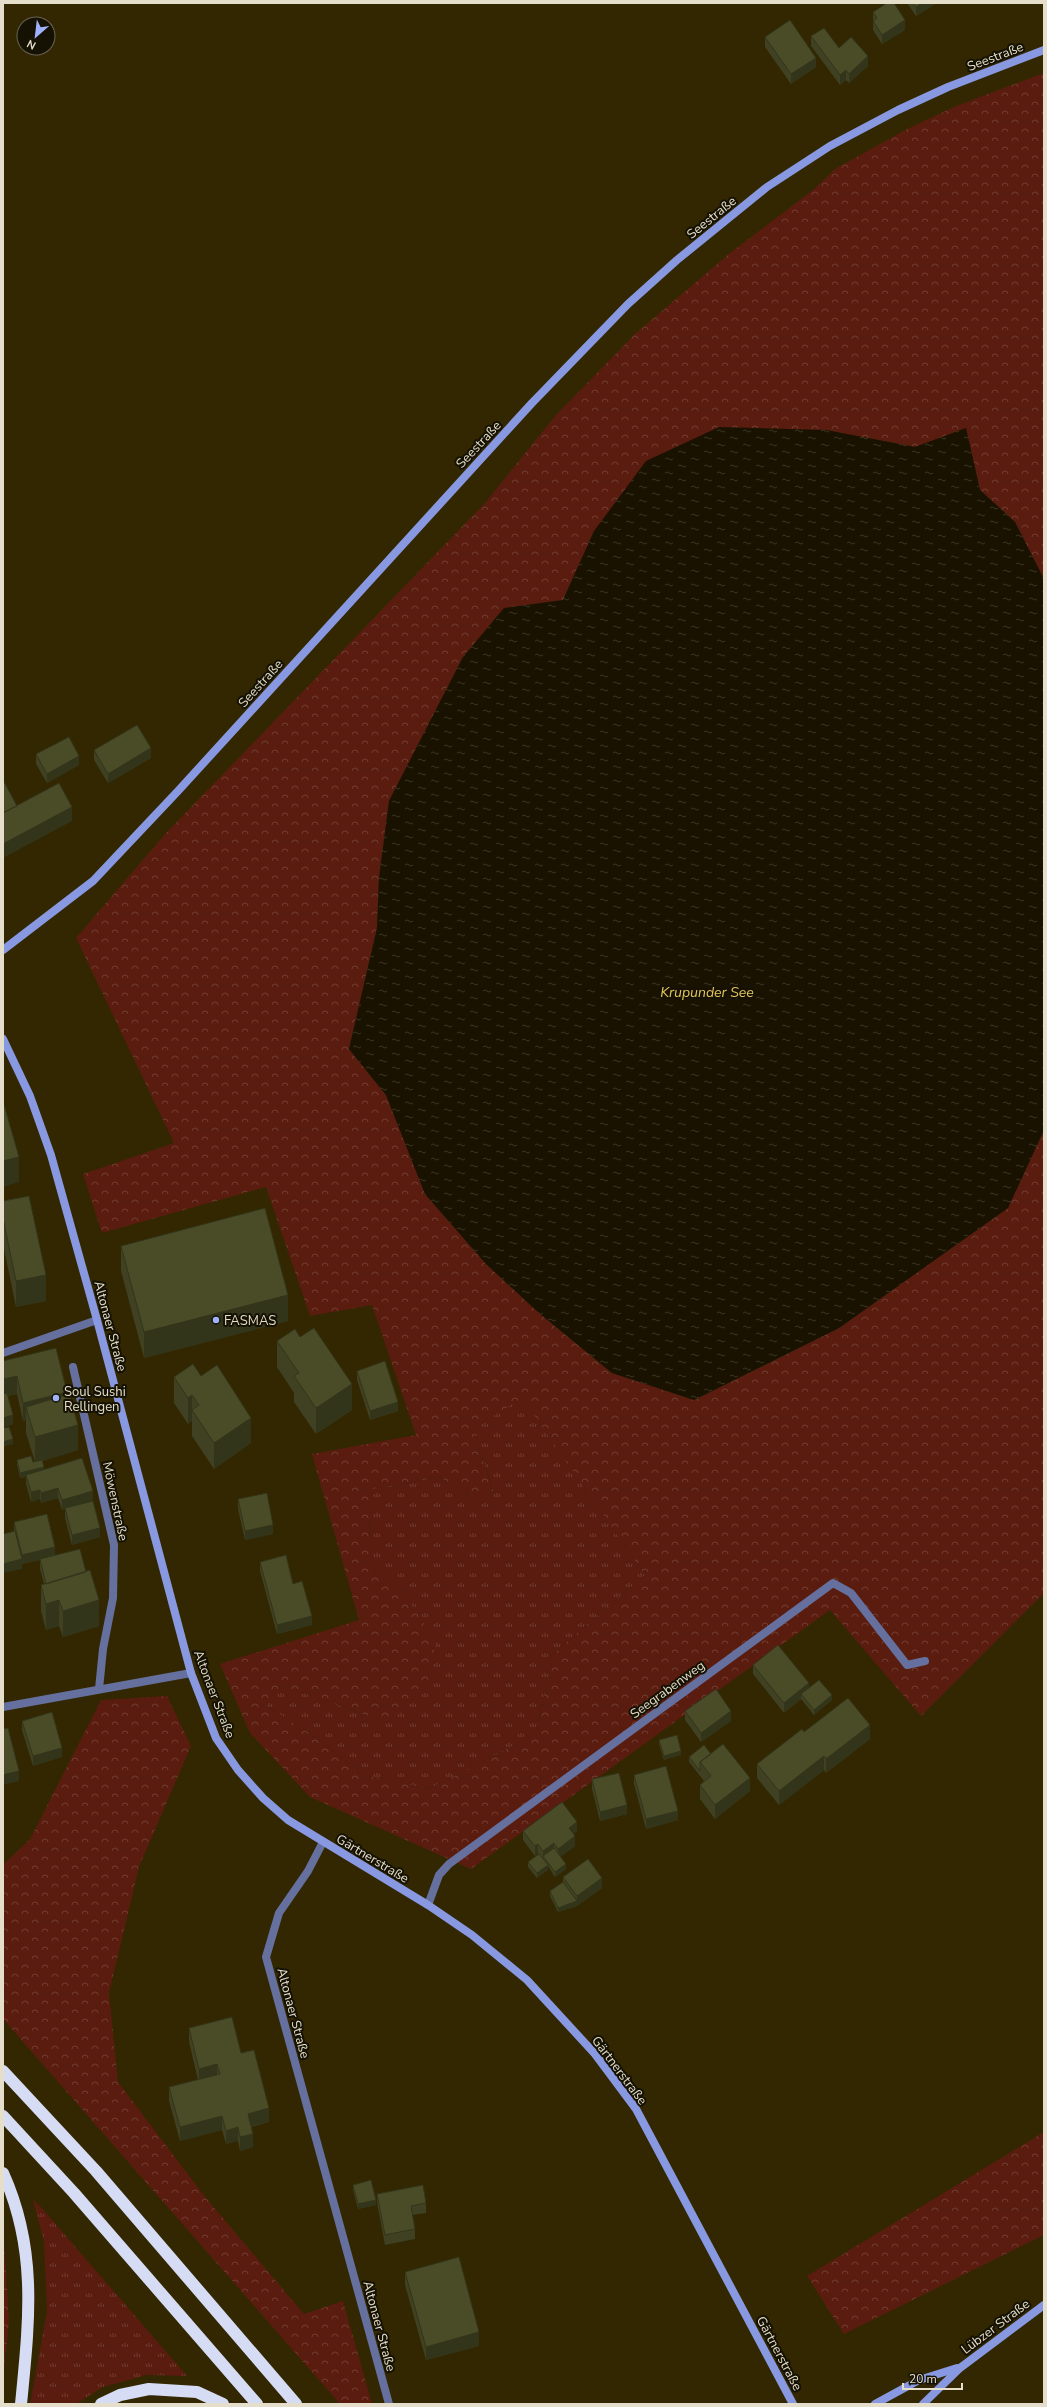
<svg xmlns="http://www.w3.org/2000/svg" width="1047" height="2407" font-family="'Nunito Sans',sans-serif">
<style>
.grass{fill:url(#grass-tufts)}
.forest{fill:url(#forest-crowns);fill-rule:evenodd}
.water{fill:url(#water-ripples)}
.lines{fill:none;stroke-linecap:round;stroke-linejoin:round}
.street{stroke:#66709e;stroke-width:8}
.secondary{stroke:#8899e2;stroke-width:8}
.highway{stroke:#d6dcf3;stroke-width:12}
.wall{fill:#3f4122}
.shaded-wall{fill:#33351b}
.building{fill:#494c27;stroke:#33351b}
.poi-dot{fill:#a1b2fd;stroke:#151103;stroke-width:1.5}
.labels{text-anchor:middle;stroke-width:4;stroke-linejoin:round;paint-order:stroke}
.street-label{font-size:13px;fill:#e4deca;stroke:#151103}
.poi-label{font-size:13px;fill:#e4deca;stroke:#151103;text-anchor:start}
.water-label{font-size:14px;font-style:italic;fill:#e5c75c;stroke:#151103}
</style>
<defs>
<pattern id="grass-tufts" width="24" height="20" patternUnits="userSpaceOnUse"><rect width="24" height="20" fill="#591c0f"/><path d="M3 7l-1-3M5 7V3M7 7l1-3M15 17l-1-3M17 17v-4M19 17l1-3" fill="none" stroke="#713d31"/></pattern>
<pattern id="forest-crowns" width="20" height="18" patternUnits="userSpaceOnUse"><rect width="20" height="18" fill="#591c0f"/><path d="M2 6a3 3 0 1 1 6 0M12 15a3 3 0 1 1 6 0" fill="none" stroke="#713d31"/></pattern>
<pattern id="water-ripples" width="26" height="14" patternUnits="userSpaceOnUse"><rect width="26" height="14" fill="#191200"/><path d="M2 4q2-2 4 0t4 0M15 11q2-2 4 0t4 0" fill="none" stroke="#3a3424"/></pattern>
</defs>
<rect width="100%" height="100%" fill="#322700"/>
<!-- grass -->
<path class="grass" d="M 522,1397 L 645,1575 L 554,1653 L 536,1734 L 429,1789 L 365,1775 L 302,1728 L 266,1706 L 281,1685 L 383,1721 L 402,1590 L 371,1567 L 369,1516 L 372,1489 L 440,1477 L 471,1497 L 494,1493 L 473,1429 Z
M 33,2200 L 40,2206 L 187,2376 L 147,2375 L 103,2387 L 76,2404 L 30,2404 L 47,2311 L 44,2242 Z"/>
<!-- forest -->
<path class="forest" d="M 1044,73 L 1044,579 L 1015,522 L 980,490 L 966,428 L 915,447 L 826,430 L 594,531 L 563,600 L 504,608 L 463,657 L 389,801 L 379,878 L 377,928 L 349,1049 L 386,1095 L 425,1194 L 486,1264 L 539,1313 L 612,1373 L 694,1400 L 839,1328 L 1008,1208 L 1044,1130 L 1044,1593 L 921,1716 L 830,1610 L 471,1869 L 310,1797 L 250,1733 L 220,1664 L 359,1620 L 312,1454 L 416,1435 L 372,1305 L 310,1316 L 266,1187 L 102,1233 L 83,1174 L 174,1143 L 76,938 L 166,833 L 485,503 L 556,415 L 635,334 L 730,253 L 813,190 L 835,169 L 907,129 L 956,106 ZM 522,1398 L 645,1575 L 554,1653 L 536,1734 L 429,1789 L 365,1775 L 302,1728 L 266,1706 L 281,1685 L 383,1721 L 427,1685 L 436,1643 L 402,1590 L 371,1567 L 369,1516 L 372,1489 L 440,1477 L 471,1497 L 494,1494 L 473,1429 Z
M 167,1696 L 191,1746 L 139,1867 L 109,1993 L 118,2082 L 206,2198 L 304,2314 L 343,2301 L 372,2404 L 340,2404 L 3,2019 L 3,1865 L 30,1839 L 101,1700 Z
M 1044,2132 L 1044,2235 L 844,2334 L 807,2276 Z
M 3,2222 L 9,2322 L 3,2378 Z"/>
<!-- water -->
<path class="water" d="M 719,427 L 826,430 L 915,447 L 966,428 L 980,490 L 1015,522 L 1044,579 L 1044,1130 L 1008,1208 L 839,1328 L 694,1400 L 612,1373 L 539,1313 L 486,1264 L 425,1194 L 386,1095 L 349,1049 L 377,928 L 379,878 L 389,801 L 463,657 L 504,608 L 563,600 L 594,531 L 646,461 Z"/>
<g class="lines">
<!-- street -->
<path class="street" d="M 3,1353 L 97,1320
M 73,1367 L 114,1545 L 113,1598 L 103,1649 L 99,1689
M 3,1707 L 191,1673
M 323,1842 L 308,1871 L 279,1913 L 266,1957 L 389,2404
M 428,1905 L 439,1875 L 449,1864 L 833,1583 L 851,1593 L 907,1665 L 925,1661"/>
<!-- secondary -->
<path class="secondary" d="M 3,950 L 93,881 L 178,791 L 532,403 L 628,304 L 677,260 L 767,187 L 830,146 L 898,110 L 948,87 L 1044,50
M 3,1039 L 30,1096 L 51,1155 L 97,1320 L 191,1673 L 216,1738 L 238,1770 L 263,1798 L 288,1820 L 428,1905 L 472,1935 L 527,1980 L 595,2054 L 636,2109 L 793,2404
M 875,2404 L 919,2380 L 957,2368
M 923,2404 L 960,2368 L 1044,2305"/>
<!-- highway -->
<path class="highway" d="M 3,2071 L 96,2171 L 296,2404
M 3,2116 L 74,2193 L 257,2404
M 3,2173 C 38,2250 29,2322 21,2404
M 101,2404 L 120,2395 L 149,2389 L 197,2392 L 223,2404"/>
</g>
<!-- wall -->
<path class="wall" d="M 907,3 L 937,3 L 916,16 Z
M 873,12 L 905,30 L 882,44 L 873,30 Z
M 811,36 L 839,48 L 868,66 L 849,83 L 846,80 L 840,85 L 811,46 Z
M 765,37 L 816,67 L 791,84 L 765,47 Z
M 94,750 L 151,758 L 108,783 L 94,760 Z
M 36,754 L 79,765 L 47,783 L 36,764 Z
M 3,1201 L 46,1301 L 16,1307 L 3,1244 Z
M 121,1246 L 288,1321 L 144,1358 L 121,1271 Z
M 277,1341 L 352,1410 L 316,1434 L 294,1402 L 294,1393 L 277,1367 Z
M 3,1361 L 67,1395 L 78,1450 L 42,1461 L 44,1470 L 93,1500 L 81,1504 L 100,1537 L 72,1545 L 65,1518 L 65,1509 L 62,1510 L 58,1498 L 41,1503 L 40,1499 L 31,1502 L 26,1484 L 26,1477 L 20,1478 L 17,1465 L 17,1460 L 33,1462 L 35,1462 L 26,1433 L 26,1420 L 23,1421 L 17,1394 L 8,1396 L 13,1424 L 3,1427 L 3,1394 L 4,1394 L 3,1392 Z
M 357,1371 L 398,1411 L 370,1420 L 357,1380 Z
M 201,1376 L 251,1443 L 214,1469 L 192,1436 L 192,1421 L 188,1424 L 174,1403 L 174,1377 Z
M 238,1499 L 273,1534 L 245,1540 L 238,1509 Z
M 14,1522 L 55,1555 L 99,1626 L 63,1637 L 59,1626 L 46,1630 L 41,1611 L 41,1585 L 44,1584 L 40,1569 L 40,1560 L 22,1564 L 22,1569 L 14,1531 Z
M 260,1562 L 312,1625 L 277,1634 L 260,1571 Z
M 753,1665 L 809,1688 L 832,1700 L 814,1715 L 801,1699 L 784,1713 L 753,1674 Z
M 685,1711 L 731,1721 L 701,1742 L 685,1720 Z
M 22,1721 L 62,1757 L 33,1766 L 22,1730 Z
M 804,1732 L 870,1739 L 826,1773 L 824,1770 L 779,1805 L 757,1778 L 757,1764 Z
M 659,1740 L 681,1755 L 664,1760 L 659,1744 Z
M 711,1754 L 750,1791 L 715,1819 L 700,1799 L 700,1785 L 704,1781 L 689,1762 L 689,1757 Z
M 634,1775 L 678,1820 L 646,1829 L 634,1784 Z
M 592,1779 L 627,1814 L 600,1821 L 592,1789 Z
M 523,1831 L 577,1831 L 573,1834 L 575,1846 L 560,1857 L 566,1869 L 555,1877 L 548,1866 L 548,1870 L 537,1878 L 528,1867 L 528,1862 L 539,1854 L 538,1853 L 535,1856 L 523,1840 Z
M 563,1877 L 602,1888 L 577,1906 L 558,1912 L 550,1896 L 550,1891 L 563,1882 Z
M 189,2028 L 241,2053 L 269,2122 L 251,2127 L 253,2147 L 240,2151 L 238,2141 L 226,2144 L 222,2130 L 180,2141 L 169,2101 L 169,2087 L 198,2080 L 189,2042 Z
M 353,2185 L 376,2205 L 358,2209 L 353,2190 Z
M 377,2194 L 426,2203 L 426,2213 L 412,2215 L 415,2229 L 415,2239 L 385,2245 L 377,2203 Z
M 405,2272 L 479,2346 L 426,2360 L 405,2285 Z"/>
<!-- shaded-wall -->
<path class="shaded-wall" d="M 922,3 L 937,3 L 916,16 L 916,7 Z
M 905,20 L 905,30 L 882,44 L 882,35 Z
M 868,56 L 868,66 L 849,83 L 849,74 Z
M 816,58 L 816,67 L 791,84 L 791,74 Z
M 846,70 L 846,80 L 840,85 L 840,75 Z
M 151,748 L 151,758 L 108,783 L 108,774 Z
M 79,756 L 79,765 L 47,783 L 47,774 Z
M 72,807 L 72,821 L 3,858 L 3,844 Z
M 19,1157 L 19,1182 L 3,1187 L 3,1161 Z
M 46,1275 L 46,1301 L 16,1307 L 16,1281 Z
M 288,1295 L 288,1321 L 144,1358 L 144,1332 Z
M 17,1376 L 17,1394 L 4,1397 L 4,1379 Z
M 352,1384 L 352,1410 L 316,1434 L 316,1408 Z
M 67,1392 L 67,1410 L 26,1407 L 26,1420 L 23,1421 L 23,1403 Z
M 192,1395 L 192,1421 L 188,1424 L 188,1398 Z
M 398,1402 L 398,1411 L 370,1420 L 370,1411 Z
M 13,1415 L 13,1424 L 3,1427 L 3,1418 Z
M 251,1418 L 251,1443 L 214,1469 L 214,1443 Z
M 78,1425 L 78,1450 L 35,1463 L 35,1437 Z
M 13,1439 L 13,1444 L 3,1447 L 3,1442 Z
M 44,1467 L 44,1472 L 26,1475 L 26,1477 L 20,1478 L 20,1473 Z
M 58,1488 L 58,1498 L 41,1503 L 41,1493 Z
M 40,1490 L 40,1499 L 31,1502 L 31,1492 Z
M 93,1491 L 93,1500 L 62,1510 L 62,1500 Z
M 273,1525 L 273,1534 L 245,1540 L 245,1531 Z
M 100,1528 L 100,1537 L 72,1545 L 72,1535 Z
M 55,1547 L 55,1556 L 22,1564 L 22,1569 L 3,1573 L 3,1564 L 22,1559 L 22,1555 Z
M 59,1600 L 59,1626 L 46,1630 L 46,1604 Z
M 99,1600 L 99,1626 L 63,1637 L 63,1611 Z
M 312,1616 L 312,1625 L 277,1634 L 277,1625 Z
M 809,1683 L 809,1693 L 801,1694 L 801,1699 L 784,1713 L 784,1703 Z
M 832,1695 L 832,1700 L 814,1715 L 814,1710 Z
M 731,1711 L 731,1721 L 701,1742 L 701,1733 Z
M 870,1725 L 870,1739 L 826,1773 L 826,1759 Z
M 62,1748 L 62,1757 L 33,1766 L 33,1756 Z
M 681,1751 L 681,1755 L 664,1760 L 664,1756 Z
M 824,1756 L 824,1770 L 779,1805 L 779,1791 Z
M 19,1771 L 19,1781 L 3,1785 L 3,1775 Z
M 750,1778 L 750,1791 L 715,1819 L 715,1805 Z
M 627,1805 L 627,1814 L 600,1821 L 600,1812 Z
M 678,1811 L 678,1820 L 646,1829 L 646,1819 Z
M 577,1822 L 577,1831 L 569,1838 L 569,1828 Z
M 575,1836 L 575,1846 L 558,1858 L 558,1849 Z
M 554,1843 L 554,1852 L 543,1856 L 543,1851 Z
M 538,1844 L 538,1853 L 535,1856 L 535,1846 Z
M 566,1864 L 566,1869 L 555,1877 L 555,1872 Z
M 548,1865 L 548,1870 L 537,1878 L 537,1873 Z
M 602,1878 L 602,1888 L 577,1906 L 558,1912 L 558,1908 L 577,1901 L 577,1896 Z
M 217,2064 L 217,2078 L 199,2082 L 199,2069 Z
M 269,2108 L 269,2122 L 248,2127 L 248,2114 Z
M 222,2116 L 222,2130 L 180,2141 L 180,2127 Z
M 238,2127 L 238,2141 L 226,2144 L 226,2131 Z
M 253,2134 L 253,2147 L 240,2151 L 240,2137 Z
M 376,2200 L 376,2205 L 358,2209 L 358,2204 Z
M 479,2332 L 479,2346 L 426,2360 L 426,2347 Z"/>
<!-- building -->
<path class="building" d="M 887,3 L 894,3 L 905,20 L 882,35 L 873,21 L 877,18 L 873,12 Z
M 913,3 L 922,3 L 916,7 Z
M 790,20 L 816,58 L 791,74 L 765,37 Z
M 824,28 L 839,48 L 851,37 L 868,56 L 849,74 L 846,70 L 840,75 L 811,36 Z
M 137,725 L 151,748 L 108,774 L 94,750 Z
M 69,737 L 79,756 L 47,774 L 36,754 Z
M 3,780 L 17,806 L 3,813 Z
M 59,783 L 72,807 L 3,844 L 3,813 Z
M 3,1101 L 19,1157 L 3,1161 Z
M 29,1196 L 46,1275 L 16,1281 L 3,1218 L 3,1201 Z
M 265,1208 L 288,1295 L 144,1332 L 121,1246 Z
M 314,1328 L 352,1384 L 316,1408 L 294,1376 L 299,1373 L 277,1341 L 295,1329 L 300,1337 Z
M 56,1348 L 67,1392 L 23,1403 L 17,1376 L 4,1379 L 3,1374 L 3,1361 Z
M 385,1361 L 398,1402 L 370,1411 L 357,1371 Z
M 193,1364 L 201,1376 L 217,1365 L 251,1418 L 214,1443 L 192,1410 L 199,1405 L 192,1395 L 188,1398 L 174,1377 Z
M 7,1393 L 13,1415 L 3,1418 L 3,1394 Z
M 69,1394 L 78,1425 L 35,1437 L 26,1407 Z
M 9,1427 L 13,1439 L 3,1442 L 3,1428 Z
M 31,1456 L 33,1462 L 42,1460 L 44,1467 L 20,1473 L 17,1460 Z
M 82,1458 L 93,1491 L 62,1500 L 58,1488 L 41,1493 L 40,1490 L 31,1492 L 26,1475 Z
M 267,1493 L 273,1525 L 245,1531 L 238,1499 Z
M 93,1501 L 100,1528 L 72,1535 L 65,1508 Z
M 47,1514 L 55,1547 L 22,1555 L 14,1522 Z
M 15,1531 L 22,1559 L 3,1564 L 3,1534 Z
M 80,1549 L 86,1572 L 46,1584 L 40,1559 Z
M 286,1555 L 293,1584 L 302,1581 L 312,1616 L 277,1625 L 260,1562 Z
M 90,1570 L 99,1600 L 63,1611 L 59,1600 L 46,1604 L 41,1585 Z
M 778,1645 L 809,1683 L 784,1703 L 753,1665 Z
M 819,1680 L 832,1695 L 814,1710 L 801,1694 Z
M 716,1689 L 731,1711 L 701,1733 L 685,1711 Z
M 848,1698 L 870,1725 L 826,1759 L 824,1756 L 779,1791 L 757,1764 L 802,1729 L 804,1732 Z
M 52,1712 L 62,1748 L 33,1756 L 22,1721 Z
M 8,1728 L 19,1771 L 3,1775 L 3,1729 Z
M 677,1735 L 681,1751 L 664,1756 L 659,1740 Z
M 723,1744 L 750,1778 L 715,1805 L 700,1785 L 711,1776 L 700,1762 Z
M 704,1745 L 711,1754 L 700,1762 L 700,1771 L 689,1757 Z
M 666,1766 L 678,1811 L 646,1819 L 634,1775 Z
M 619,1773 L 627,1805 L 600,1812 L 592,1779 Z
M 562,1802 L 577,1822 L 569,1828 L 575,1836 L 558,1849 L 554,1843 L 543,1851 L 538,1844 L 535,1846 L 523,1831 Z
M 554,1848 L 566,1864 L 555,1872 L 543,1856 Z
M 539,1854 L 548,1865 L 537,1873 L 528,1862 Z
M 588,1859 L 602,1878 L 577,1896 L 563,1877 Z
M 563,1882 L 577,1901 L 558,1908 L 550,1891 Z
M 232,2017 L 241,2053 L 254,2050 L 269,2108 L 248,2114 L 253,2134 L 240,2137 L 238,2127 L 226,2131 L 222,2116 L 180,2127 L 169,2087 L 220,2074 L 217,2064 L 199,2069 L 189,2028 Z
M 371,2180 L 376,2200 L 358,2204 L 353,2185 Z
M 423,2185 L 426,2203 L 411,2206 L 415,2229 L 385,2235 L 377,2194 Z
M 459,2257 L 479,2332 L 426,2347 L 405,2272 Z"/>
<!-- markers -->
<g class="poi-dot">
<circle cx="216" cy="1320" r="4"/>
<circle cx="56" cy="1398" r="4"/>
</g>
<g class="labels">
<!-- street labels -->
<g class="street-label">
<text transform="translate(995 56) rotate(-21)" y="5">Seestraße</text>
<text transform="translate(711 217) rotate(-39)" y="5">Seestraße</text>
<text transform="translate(478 444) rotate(-47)" y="5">Seestraße</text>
<text transform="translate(260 683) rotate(-48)" y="5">Seestraße</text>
<text transform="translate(111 1326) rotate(75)" y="5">Altonaer Straße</text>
<text transform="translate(116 1501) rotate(78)" y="5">Möwenstraße</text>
<text transform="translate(667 1689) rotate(-36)" y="5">Seegrabenweg</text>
<text transform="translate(215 1694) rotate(69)" y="5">Altonaer Straße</text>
<text transform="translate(373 1858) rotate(31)" y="5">Gärtnerstraße</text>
<text transform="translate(294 2013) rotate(75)" y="5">Altonaer Straße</text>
<text transform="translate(620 2070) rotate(53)" y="5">Gärtnerstraße</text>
<text transform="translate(380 2326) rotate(75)" y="5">Altonaer Straße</text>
<text transform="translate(995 2326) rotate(-37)" y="5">Lübzer Straße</text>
<text transform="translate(780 2353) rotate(62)" y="5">Gärtnerstraße</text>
</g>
<!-- poi labels -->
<g class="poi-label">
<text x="224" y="1325">FASMAS</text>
<text x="64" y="1396">Soul Sushi<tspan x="64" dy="15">Rellingen</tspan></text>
</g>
<!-- water labels -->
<g class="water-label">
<text x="707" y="997">Krupunder See</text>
</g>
</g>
<!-- border -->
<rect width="1047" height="2407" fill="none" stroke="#e4deca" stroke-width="8"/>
<!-- north arrow -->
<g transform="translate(36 36) rotate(208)"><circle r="19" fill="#151103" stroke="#686353"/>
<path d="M0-3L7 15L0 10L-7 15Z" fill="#a1b2fd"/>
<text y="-6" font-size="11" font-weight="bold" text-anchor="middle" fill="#e4deca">N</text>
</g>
<!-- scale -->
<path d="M903 2383v6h59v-6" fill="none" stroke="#e4deca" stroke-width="2"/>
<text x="909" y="2383" font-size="12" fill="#e4deca" stroke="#151103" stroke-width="3" paint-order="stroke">20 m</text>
</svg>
